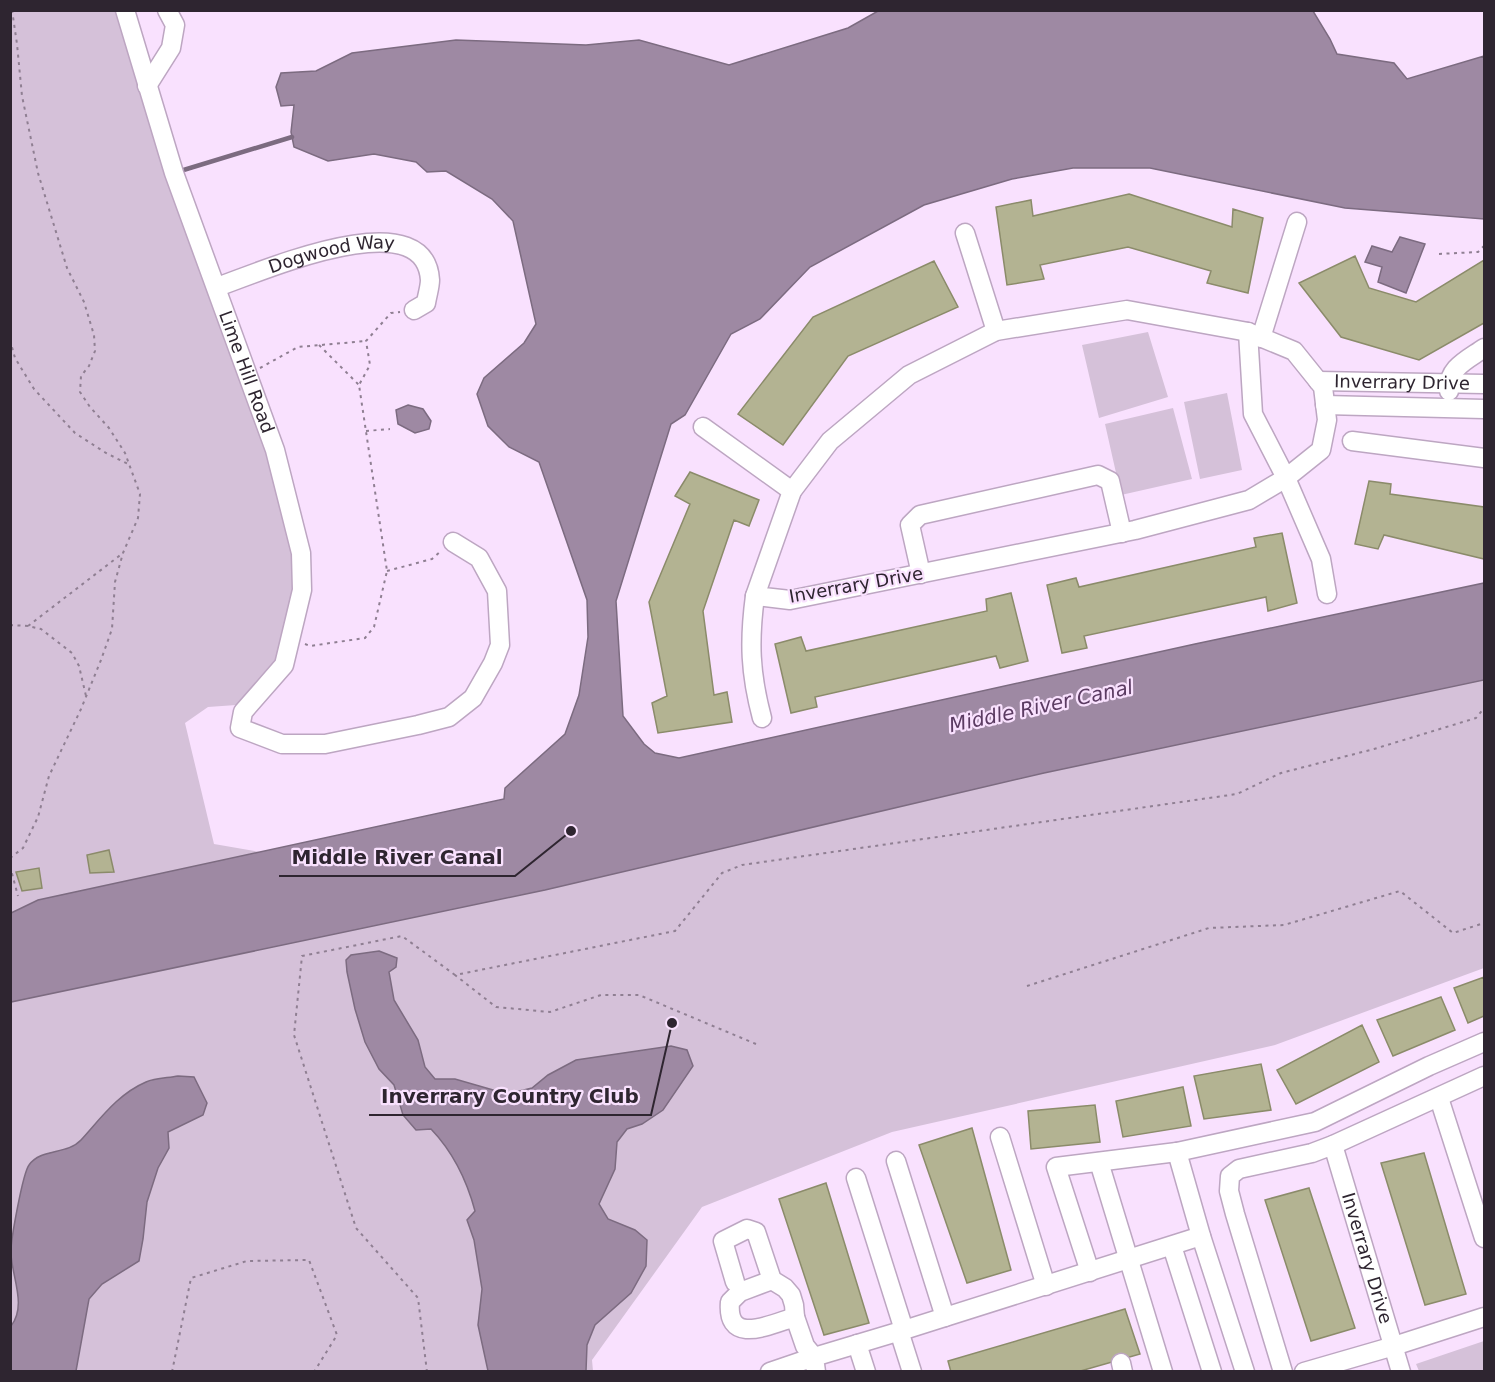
<svg xmlns="http://www.w3.org/2000/svg" width="1495" height="1382" font-family="'DejaVu Sans',sans-serif">
<style>
.green{fill:#d5c1d9}
.water{fill:#9e89a3;stroke:#7c6b80;stroke-width:1.5}
.lines{fill:none;stroke-linecap:round;stroke-linejoin:round}
.stream{stroke:#7c6b80;stroke-width:4.5}
.building{fill:#b3b392;stroke:#8b8b6a;stroke-width:1.5}
.minor-casing{stroke:#bda6c2;stroke-width:21}
.path{stroke:#8f7f92;stroke-width:2;stroke-dasharray:3 4.5;stroke-linecap:butt}
.minor{stroke:#fff;stroke-width:18}
.labels{text-anchor:middle;stroke-width:4.5;stroke-linejoin:round;paint-order:stroke}
.street-label{font-size:18px;fill:#2e2530;stroke:#f9e1fe}
.water-label{font-size:20px;font-style:italic;fill:#5b3b62;stroke:#f9e1fe}
.leader{fill:none;stroke:#2e2530;stroke-width:2}
.callout-dot{fill:#2e2530;stroke:#f9e1fe;stroke-width:2}
.callout-label{font-size:20px;text-anchor:middle;font-weight:bold;fill:#2e2530;stroke:#f9e1fe;stroke-width:4.5;stroke-linejoin:round;paint-order:stroke}
</style>
<rect width="100%" height="100%" fill="#f9e1fe"/>
<!-- green -->
<path class="green" d="M 11,11 L 125,11 L 301,553 L 284,665 L 236,705 L 208,707 L 185,723 L 214,844 L 260,852 L 38,900 L 11,913 Z
M 1148,332 L 1168,397 L 1099,418 L 1082,345 Z
M 1227,393 L 1242,470 L 1200,479 L 1184,402 Z
M 1173,408 L 1192,479 L 1121,495 L 1105,424 Z
M 1484,680 L 1484,968 L 1275,1045 L 892,1132 L 702,1207 L 592,1360 L 593,1371 L 11,1371 L 10,1002 L 545,890 L 1044,773 Z
M 1484,1341 L 1484,1371 L 1419,1371 L 1416,1364 Z"/>
<!-- water -->
<path class="water" d="M 878,11 L 1313,11 L 1330,39 L 1337,54 L 1394,63 L 1407,79 L 1484,56 L 1484,219 L 1345,208 L 1150,168 L 1073,168 L 1012,179 L 924,205 L 810,267 L 760,319 L 731,334 L 685,415 L 671,424 L 616,601 L 623,716 L 644,744 L 655,753 L 679,758 L 1195,644 L 1484,583 L 1484,680 L 1044,773 L 545,890 L 11,1002 L 11,913 L 38,900 L 504,799 L 505,788 L 565,734 L 579,695 L 588,637 L 587,600 L 539,462 L 509,447 L 488,426 L 477,394 L 484,378 L 524,343 L 536,324 L 513,221 L 492,199 L 446,171 L 427,172 L 416,162 L 374,154 L 328,161 L 294,147 L 291,132 L 294,105 L 281,106 L 276,87 L 281,73 L 316,71 L 352,53 L 456,40 L 586,45 L 639,40 L 729,65 L 848,28 Z
M 1400,237 L 1425,244 L 1406,293 L 1378,282 L 1382,267 L 1365,262 L 1372,246 L 1392,252 Z
M 408,405 L 423,409 L 431,421 L 429,429 L 415,433 L 398,424 L 396,410 Z
M 379,951 L 397,958 L 396,967 L 389,972 L 394,1000 L 418,1040 L 425,1067 L 435,1079 L 455,1079 L 507,1094 L 532,1088 L 548,1075 L 576,1060 L 671,1046 L 687,1050 L 693,1066 L 663,1110 L 642,1124 L 627,1129 L 617,1142 L 615,1169 L 599,1204 L 608,1219 L 635,1230 L 647,1240 L 646,1266 L 631,1293 L 595,1325 L 587,1345 L 586,1371 L 488,1371 L 478,1325 L 482,1289 L 474,1240 L 467,1220 L 475,1211 C 467,1181 453,1152 431,1129 L 416,1130 L 403,1115 L 394,1085 L 379,1069 L 365,1042 L 355,1009 L 347,972 L 346,960 L 351,955 Z
M 178,1076 L 194,1077 L 207,1103 L 203,1115 L 168,1132 L 169,1148 L 158,1168 L 147,1202 L 143,1239 L 139,1261 L 102,1284 L 89,1299 L 76,1371 L 11,1371 L 11,1326 C 27,1306 12,1277 11,1254 C 10,1242 23,1173 29,1165 C 41,1148 67,1155 81,1140 C 101,1118 118,1094 146,1082 C 155,1078 168,1078 178,1076 Z"/>
<g class="lines">
<!-- stream -->
<path class="stream" d="M 177,172 L 292,137"/>
</g>
<!-- building -->
<path class="building" d="M 1129,194 L 1232,227 L 1233,209 L 1263,218 L 1248,293 L 1207,283 L 1211,271 L 1128,247 L 1040,265 L 1044,279 L 1007,285 L 996,207 L 1031,200 L 1033,216 Z
M 1355,256 L 1369,288 L 1416,302 L 1484,260 L 1484,323 L 1419,360 L 1341,337 L 1299,283 Z
M 934,261 L 958,307 L 848,356 L 783,445 L 738,414 L 813,317 Z
M 690,472 L 759,500 L 749,526 L 734,520 L 703,611 L 714,695 L 727,692 L 732,722 L 658,733 L 652,703 L 667,696 L 649,602 L 690,504 L 675,496 Z
M 1369,481 L 1391,484 L 1390,494 L 1484,507 L 1484,559 L 1384,535 L 1378,549 L 1355,544 Z
M 1282,533 L 1297,603 L 1268,611 L 1266,597 L 1084,636 L 1087,648 L 1062,653 L 1047,585 L 1076,578 L 1079,587 L 1256,547 L 1254,538 Z
M 1011,593 L 1028,661 L 1000,668 L 996,656 L 815,697 L 817,707 L 791,713 L 775,644 L 801,637 L 806,651 L 987,611 L 986,599 Z
M 109,850 L 114,872 L 90,873 L 87,855 Z
M 39,868 L 42,888 L 22,891 L 16,872 Z
M 1484,977 L 1484,1016 L 1468,1023 L 1454,988 Z
M 1441,997 L 1455,1030 L 1393,1056 L 1377,1020 Z
M 1362,1025 L 1379,1062 L 1296,1104 L 1277,1070 Z
M 1261,1064 L 1271,1110 L 1204,1119 L 1194,1076 Z
M 1183,1087 L 1191,1126 L 1123,1137 L 1116,1101 Z
M 1095,1105 L 1100,1142 L 1031,1149 L 1028,1111 Z
M 972,1128 L 1011,1270 L 967,1283 L 919,1145 Z
M 1424,1153 L 1466,1294 L 1425,1305 L 1381,1163 Z
M 826,1183 L 869,1323 L 824,1335 L 779,1199 Z
M 1309,1188 L 1355,1328 L 1311,1341 L 1265,1200 Z
M 1125,1309 L 1140,1354 L 1077,1372 L 951,1372 L 948,1361 Z"/>
<g class="lines">
<!-- minor casing -->
<g class="minor-casing">
<g id="minor">
<path id="s1" d="M 125,10 L 174,173 L 275,450 L 301,553 L 302,590 L 284,665 L 243,712 L 240,728 L 282,744 L 325,744 L 418,725 L 449,717 L 473,698 L 493,663 L 500,645 L 497,591 L 479,558 L 453,542"/>
<path d="M 147,86 L 171,48 L 175,25 L 167,10"/>
<path d="M 965,233 L 996,331"/>
<path id="s2" d="M 217,287 C 256,274 425,198 430,280 C 430,287 427,296 426,303 L 414,310"/>
<path d="M 1127,310 L 1248,332 L 1294,351 L 1323,387 L 1327,420 L 1321,450 L 1286,478 L 1249,500 L 1135,530 L 790,600 L 755,596 L 792,491 L 830,441 L 909,375 L 996,331 Z"/>
<path d="M 1248,332 L 1253,414 L 1286,478 L 1321,559 L 1327,594"/>
<path d="M 1261,338 L 1297,222"/>
<path id="s3" d="M 1318,381 L 1484,384"/>
<path d="M 1449,391 C 1447,368 1467,360 1484,348"/>
<path d="M 1325,405 L 1484,409"/>
<path d="M 703,427 L 792,491"/>
<path d="M 1352,441 L 1484,458"/>
<path d="M 921,574 L 910,525 L 920,515 L 1098,475 L 1110,481 L 1122,533"/>
<path d="M 755,596 C 749,641 750,673 762,718"/>
<path d="M 1439,1098 L 1484,1238"/>
<path d="M 1000,1137 L 1046,1286"/>
<path id="s4" d="M 1333,1145 L 1401,1372"/>
<path d="M 896,1161 L 945,1317"/>
<path d="M 1099,1162 L 1163,1372"/>
<path d="M 1172,1246 L 1212,1372"/>
<path d="M 1090,1272 L 1056,1167 L 1177,1152"/>
<path d="M 772,1280 L 740,1292 L 730,1302 C 726,1347 771,1324 795,1317"/>
<path d="M 735,1282 L 723,1241 L 747,1229 L 756,1232 L 772,1280 L 785,1288 L 791,1295 L 794,1305 L 795,1317 L 805,1346 L 814,1357 L 770,1372"/>
<path d="M 904,1330 L 1201,1236"/>
<path d="M 899,1331 L 912,1372"/>
<path d="M 857,1344 L 866,1372"/>
<path d="M 1121,1363 L 1123,1372"/>
<path d="M 816,1372 L 814,1357 L 904,1330 L 856,1178"/>
<path d="M 1245,1372 L 1201,1236 L 1177,1152 L 1315,1122 L 1429,1066 L 1484,1042"/>
<path d="M 1283,1372 L 1235,1214 L 1229,1191 L 1230,1176 L 1239,1169 L 1312,1153 L 1333,1145 L 1484,1076"/>
<path d="M 1304,1372 L 1394,1346 L 1484,1317"/>
</g>
</g>
<!-- path -->
<path class="path" d="M 1439,254 L 1478,252 L 1484,246
M 10,340 L 15,358 L 34,389 L 75,433 L 106,453 L 128,464
M 319,345 L 359,385
M 260,368 L 298,347 L 366,341
M 366,431 L 390,429
M 387,571 L 432,559 L 440,552
M 10,625 L 28,626 L 41,629 L 72,653 L 79,666 L 86,696
M 28,626 L 123,553
M 305,644 L 310,646 L 365,638 L 374,627 L 387,571 L 359,385 L 370,365 L 366,341 L 391,313 L 400,312
M 10,858 L 23,848 L 38,817 L 49,776 L 81,709 L 101,660 L 112,629 L 115,582 L 123,553 L 138,518 L 140,494 L 125,453 L 109,428 L 90,407 L 80,392 L 81,376 L 89,366 L 95,351 L 94,335 L 84,302 L 67,268 L 38,173 L 22,96 L 17,44 L 12,10
M 10,866 L 18,896
M 1027,986 L 1209,928 L 1284,925 L 1400,891 L 1453,933 L 1484,923
M 756,1044 L 639,995 L 601,995 L 550,1012 L 496,1007 L 455,975 L 675,931 L 722,873 L 742,865 L 1237,794 L 1281,773 L 1374,749 L 1476,718 L 1484,708
M 172,1372 L 191,1278 L 247,1261 L 309,1260 L 337,1335 L 314,1372
M 427,1372 L 418,1298 L 356,1228 L 294,1035 L 302,956 L 402,936 L 455,975"/>
<!-- minor -->
<use href="#minor" class="minor"/>
</g>
<g class="labels">
<!-- street labels -->
<g class="street-label">
<text dy="6" stroke="none"><textPath href="#s2" startOffset="120">Dogwood Way</textPath></text>
<text dy="6" stroke="none"><textPath href="#s1" startOffset="382">Lime Hill Road</textPath></text>
<text dy="6" stroke="none"><textPath href="#s3" startOffset="84">Inverrary Drive</textPath></text>
<text transform="translate(856 585) rotate(-10)" y="6">Inverrary Drive</text>
<text dy="6" stroke="none"><textPath href="#s4" startOffset="118">Inverrary Drive</textPath></text>
</g>
<!-- water labels -->
<g class="water-label">
<text transform="translate(1041 706) rotate(-12)" y="7">Middle River Canal</text>
</g>
</g>
<!-- callouts -->
<path class="leader" d="M571 831L515 876H279M672 1023L651 1115H369"/>
<g class="callout-dot">
<circle cx="571" cy="831" r="6"/>
<circle cx="672" cy="1023" r="6"/>
</g>
<g class="callout-label">
<text x="397" y="864">Middle River Canal</text>
<text x="510" y="1103">Inverrary Country Club</text>
</g>
<!-- border -->
<rect width="1495" height="1382" fill="none" stroke="#2e2530" stroke-width="24"/>
</svg>
